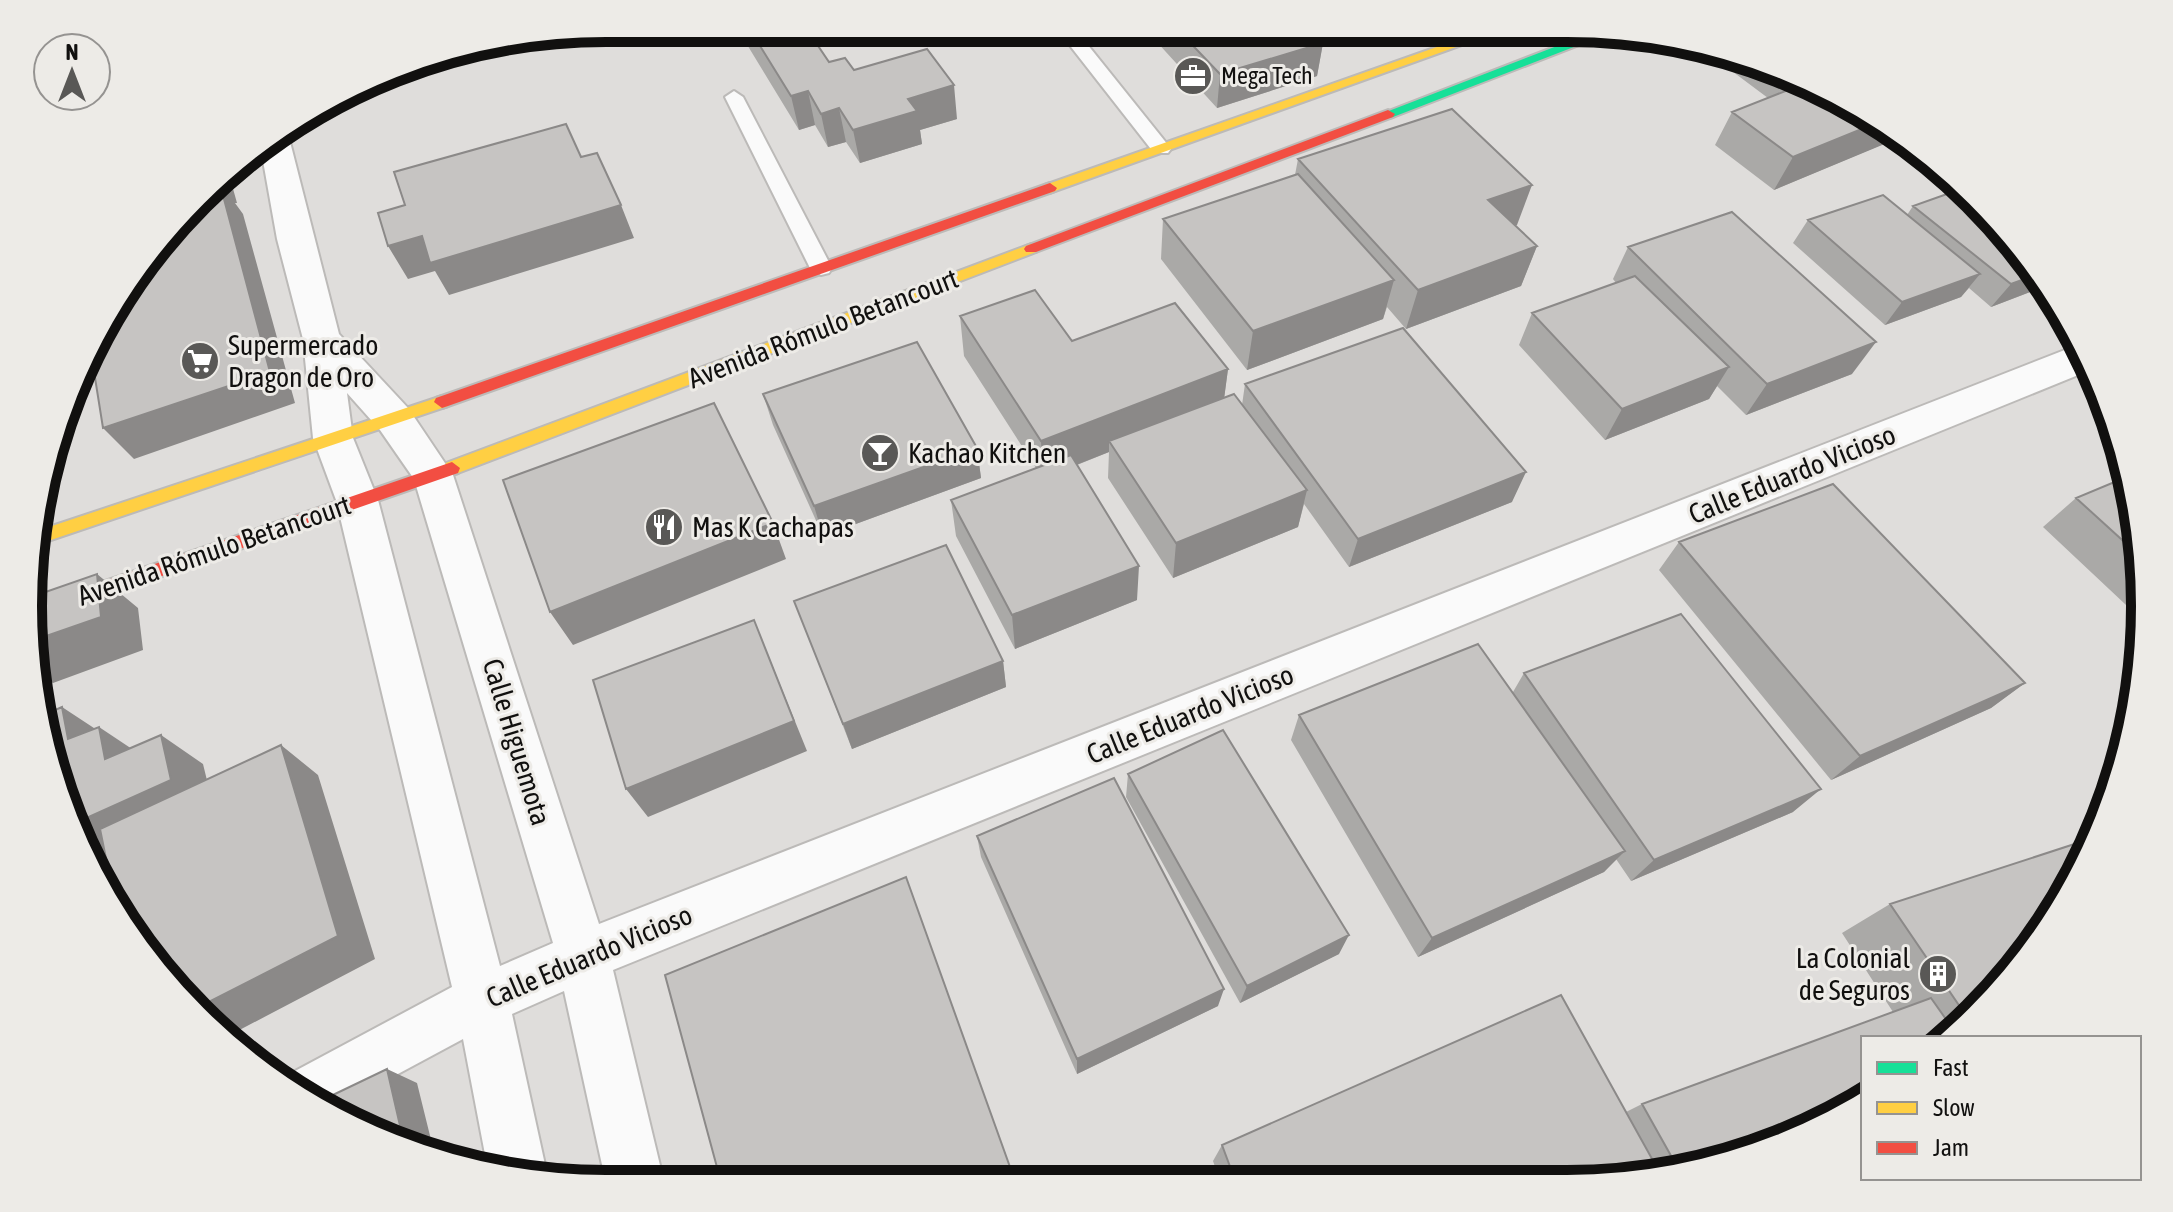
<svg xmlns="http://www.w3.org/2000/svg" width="2173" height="1212" font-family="'Asap Condensed',sans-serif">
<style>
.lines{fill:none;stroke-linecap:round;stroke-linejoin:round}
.lane-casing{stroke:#bcbab8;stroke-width:4}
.street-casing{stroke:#bcbab8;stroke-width:4}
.fast-casing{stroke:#bcbab8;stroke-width:4}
.slow-casing{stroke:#bcbab8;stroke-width:4}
.jam-casing{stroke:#bcbab8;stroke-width:4}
.lane{fill:#fafafa;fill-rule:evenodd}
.street{fill:#fafafa;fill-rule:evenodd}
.fast{fill:#16e098;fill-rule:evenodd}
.slow{fill:#ffcf43;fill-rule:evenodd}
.jam{fill:#f24e42;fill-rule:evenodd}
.wall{fill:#aaa9a7}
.shaded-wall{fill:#8b8988}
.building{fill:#c6c4c2;stroke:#8b8988;stroke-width:2}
.labels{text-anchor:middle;stroke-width:6;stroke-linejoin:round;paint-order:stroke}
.far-poi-label{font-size:24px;fill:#11100f;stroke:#edebe7;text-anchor:start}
.street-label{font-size:28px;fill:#11100f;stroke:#edebe7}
.poi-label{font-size:28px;fill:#11100f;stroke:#edebe7;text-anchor:start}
.rim{fill:none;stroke:#11100f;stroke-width:10}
</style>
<rect width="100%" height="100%" fill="#dfdddb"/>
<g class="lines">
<!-- lane casing -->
<g class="lane-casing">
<path id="lane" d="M 1057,29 L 1075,29 L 1168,145 L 1171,149 L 1168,153 L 1154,153 Z
M 734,91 L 743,97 L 832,268 L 829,273 L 821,275 L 810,268 L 725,97 Z"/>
</g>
<!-- street casing -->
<g class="street-casing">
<path id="street" d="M 287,130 L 339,334 L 408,408 L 453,475 L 599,924 L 2075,346 L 2081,344 L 2093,369 L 613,970 L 664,1182 L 606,1183 L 564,991 L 512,1014 L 547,1174 L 545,1179 L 488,1170 L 463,1039 L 329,1111 L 317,1106 L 282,1078 L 452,987 L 336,500 L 313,438 L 303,339 L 277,239 L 260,144 ZM 347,393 L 380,430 L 414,479 L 553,943 L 500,966 L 378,500 L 353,438 Z"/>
</g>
<!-- fast casing -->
<g class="fast-casing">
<path id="fast" d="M 1601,29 L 1615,31 L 1393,117 L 1388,118 L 1381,114 Z"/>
</g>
<!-- slow casing -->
<g class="slow-casing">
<path id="slow" d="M 1488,29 L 1506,29 L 1055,191 L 1050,193 L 1043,188 L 1045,185 Z
M 1031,244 L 1038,249 L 1036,252 L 458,473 L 452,474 L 444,468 L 446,463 Z
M 442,396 L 450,402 L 448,406 L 39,544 L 40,530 Z"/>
</g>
<!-- jam casing -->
<g class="jam-casing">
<path id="jam" d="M 1388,110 L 1395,114 L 1393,117 L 1036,252 L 1026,252 L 1024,249 L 1026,246 Z
M 1050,183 L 1057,188 L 1055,191 L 448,406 L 442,408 L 434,402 L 436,398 Z
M 452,462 L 460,468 L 458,473 L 53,614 L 47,611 L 44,606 L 47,601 Z"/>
</g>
<!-- lane -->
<use href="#lane" class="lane"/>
<!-- street -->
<use href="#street" class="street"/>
<!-- fast -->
<use href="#fast" class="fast"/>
<!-- slow -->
<use href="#slow" class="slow"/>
<!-- jam -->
<use href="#jam" class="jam"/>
</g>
<!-- wall -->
<path class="wall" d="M 740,28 L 806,28 L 829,62 L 854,70 L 957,119 L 920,130 L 922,144 L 860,163 L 846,142 L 828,147 L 815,125 L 799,130 L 743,38 Z
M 1145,29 L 1308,29 L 1323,43 L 1317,76 L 1217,108 Z
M 1701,48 L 1752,59 L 1856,106 L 1900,137 L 1774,190 L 1715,145 L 1732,112 L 1768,98 Z
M 1298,159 L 1517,225 L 1515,225 L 1537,246 L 1521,286 L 1406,329 L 1387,307 L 1383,319 L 1247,370 L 1161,259 L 1163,219 L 1295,175 Z
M 1913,206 L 2026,254 L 2046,286 L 1991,307 L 1969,288 L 1961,297 L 1885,325 L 1793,243 L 1808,220 L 1907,215 Z
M 1628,247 L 1852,374 L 1746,415 L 1717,386 L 1709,399 L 1605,440 L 1519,345 L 1532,313 L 1616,283 L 1613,279 Z
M 960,316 L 1072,341 L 1228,369 L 1224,398 L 1242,405 L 1245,384 L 1512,502 L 1349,567 L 1304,504 L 1298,527 L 1173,578 L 1108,478 L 1109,452 L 1077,465 L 1137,600 L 1015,649 L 956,536 L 951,500 L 1036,468 L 964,356 Z
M 763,394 L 977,448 L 981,478 L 823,536 L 773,425 Z
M 2129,476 L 2144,569 L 2142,620 L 2043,527 L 2076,498 Z
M 1679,542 L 2025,683 L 1991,708 L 1831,780 L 1659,570 Z
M 794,601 L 1003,661 L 1006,687 L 852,749 Z
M 1524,673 L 1793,812 L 1631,881 L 1616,859 L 1604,872 L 1418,957 L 1291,740 L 1299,715 L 1513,692 Z
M 1128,774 L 1339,954 L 1240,1003 L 1126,797 Z
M 977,836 L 1218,1006 L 1077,1074 L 981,857 Z
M 1890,904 L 1976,1014 L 1947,1038 L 1753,1153 L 1642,1179 L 1220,1181 L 1213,1161 L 1222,1145 L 1626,1112 L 1642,1104 L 1893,1012 L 1842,933 Z"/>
<!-- shaded-wall -->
<path class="shaded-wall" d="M 606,28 L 625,29 L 562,44 L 559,36 Z
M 1323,43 L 1317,76 L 1217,108 L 1220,74 Z
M 954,85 L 957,119 L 920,130 L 922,144 L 860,163 L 853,130 L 908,99 Z
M 808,91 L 815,125 L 799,130 L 791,96 Z
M 839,108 L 846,142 L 828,147 L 821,114 Z
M 1879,122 L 1900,137 L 1899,138 L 1774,190 L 1793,157 Z
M 228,175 L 230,178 L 237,203 L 235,203 L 243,214 L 295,403 L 134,459 L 103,428 L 188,218 Z
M 1532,185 L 1517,225 L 1475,240 L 1488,200 Z
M 621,205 L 634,238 L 449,295 L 435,271 L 408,279 L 388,246 L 422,236 Z
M 1537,246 L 1521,286 L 1406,329 L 1418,290 Z
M 1980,274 L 1961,297 L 1885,325 L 1902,302 Z
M 2038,274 L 2046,286 L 1991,307 L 2011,284 Z
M 1394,280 L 1383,319 L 1247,370 L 1253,331 Z
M 1876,342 L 1852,374 L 1746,415 L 1767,384 Z
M 1729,367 L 1709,399 L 1605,440 L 1622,409 Z
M 1228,369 L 1223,407 L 1109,441 L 1109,452 L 1043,478 L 1041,441 Z
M 977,448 L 981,478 L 823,536 L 814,506 Z
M 1526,472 L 1512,502 L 1349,567 L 1358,539 Z
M 1307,490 L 1298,527 L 1173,578 L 1176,543 Z
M 773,523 L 786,559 L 573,645 L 550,612 Z
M 1139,566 L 1137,600 L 1015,649 L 1012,615 Z
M 97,574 L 138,608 L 143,650 L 53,683 L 36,671 L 29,642 Z
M 754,620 L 807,751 L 648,817 L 626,789 Z
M 1003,661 L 1006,687 L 852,749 L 843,724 Z
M 2025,683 L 1991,708 L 1831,780 L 1860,756 Z
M 62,707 L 100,732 L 99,727 L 144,757 L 150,788 L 68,739 Z
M 161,735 L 203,764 L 214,809 L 94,863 L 71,825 Z
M 281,745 L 318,775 L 375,959 L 230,1035 L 197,1008 Z
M 1821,789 L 1793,812 L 1631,881 L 1654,860 Z
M 1625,851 L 1604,872 L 1418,957 L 1432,938 Z
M 98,869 L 126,884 L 133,925 Z
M 1349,935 L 1339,954 L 1240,1003 L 1247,986 Z
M 1224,989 L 1218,1006 L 1077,1074 L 1077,1059 Z
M 387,1069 L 417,1083 L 435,1156 L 404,1143 Z"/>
<!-- building -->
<path class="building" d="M 749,28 L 806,28 L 829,62 L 845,58 L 854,70 L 927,49 L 954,85 L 908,99 L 917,111 L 853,130 L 839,108 L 821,114 L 808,91 L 791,96 Z
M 1177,29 L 1308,29 L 1323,43 L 1220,74 Z
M 1806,83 L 1856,106 L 1879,122 L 1793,157 L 1732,112 Z
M 1452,109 L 1532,185 L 1488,200 L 1537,246 L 1418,290 L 1298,159 Z
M 566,124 L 581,157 L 597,153 L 621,205 L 430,263 L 422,236 L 388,246 L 378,213 L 405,205 L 394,172 Z
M 1298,174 L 1394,280 L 1253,331 L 1163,219 Z
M 220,184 L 270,372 L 103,428 L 92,359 L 126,284 Z
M 1964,188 L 2026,254 L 2038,274 L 2011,284 L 1913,206 Z
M 1883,195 L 1980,274 L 1902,302 L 1808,220 Z
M 1732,212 L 1876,342 L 1767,384 L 1628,247 Z
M 1635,276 L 1729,367 L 1622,409 L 1532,313 Z
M 1035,290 L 1072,341 L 1175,303 L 1228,369 L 1041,441 L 960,316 Z
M 1403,328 L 1526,472 L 1358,539 L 1245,384 Z
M 917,342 L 977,448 L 814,506 L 763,394 Z
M 1234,394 L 1307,490 L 1176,543 L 1109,441 Z
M 714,403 L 773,523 L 550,612 L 503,480 Z
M 1071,455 L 1139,566 L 1012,615 L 951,500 Z
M 2129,476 L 2142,558 L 2076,498 Z
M 1833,484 L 2025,683 L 1860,756 L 1679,542 Z
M 946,545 L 1003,661 L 843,724 L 794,601 Z
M 97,574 L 101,617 L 29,642 L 34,596 Z
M 1681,614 L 1821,789 L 1654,860 L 1524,673 Z
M 754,620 L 794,721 L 626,789 L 593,680 Z
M 1478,644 L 1625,851 L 1432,938 L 1299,715 Z
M 62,707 L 68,739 L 99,727 L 105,759 L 161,735 L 171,780 L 71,825 L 46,714 Z
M 1223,730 L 1349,935 L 1247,986 L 1128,774 Z
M 281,745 L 338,936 L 197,1008 L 171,987 L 113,893 L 100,829 Z
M 1114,778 L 1224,989 L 1077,1059 L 977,836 Z
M 2093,838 L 2067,895 L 1976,1014 L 1969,1020 L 1890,904 Z
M 906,877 L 1015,1181 L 721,1182 L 665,975 Z
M 1561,995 L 1661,1175 L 1642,1179 L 1235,1180 L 1222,1145 Z
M 1931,998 L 1955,1032 L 1947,1038 L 1863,1038 L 1863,1099 L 1753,1153 L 1679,1170 L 1642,1104 Z
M 387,1069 L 404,1143 L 314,1104 Z"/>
<!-- icons -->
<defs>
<g id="office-disc" transform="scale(2)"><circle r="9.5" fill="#595856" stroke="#edebe7"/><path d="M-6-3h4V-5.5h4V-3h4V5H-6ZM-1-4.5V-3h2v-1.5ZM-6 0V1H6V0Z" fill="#fff"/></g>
<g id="supermarket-disc" transform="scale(2)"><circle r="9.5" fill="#595856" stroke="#edebe7"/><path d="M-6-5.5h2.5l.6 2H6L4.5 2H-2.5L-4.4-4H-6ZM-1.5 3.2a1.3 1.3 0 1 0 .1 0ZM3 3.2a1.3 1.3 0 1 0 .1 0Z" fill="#fff"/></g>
<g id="bar-disc" transform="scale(2)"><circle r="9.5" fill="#595856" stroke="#edebe7"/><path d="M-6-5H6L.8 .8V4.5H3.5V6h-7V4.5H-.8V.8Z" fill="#fff"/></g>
<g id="restaurant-disc" transform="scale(2)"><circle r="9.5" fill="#595856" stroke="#edebe7"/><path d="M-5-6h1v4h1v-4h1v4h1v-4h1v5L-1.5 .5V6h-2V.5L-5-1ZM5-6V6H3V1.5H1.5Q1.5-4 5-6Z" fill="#fff"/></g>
<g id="building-disc" transform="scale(2)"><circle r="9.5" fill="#595856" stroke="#edebe7"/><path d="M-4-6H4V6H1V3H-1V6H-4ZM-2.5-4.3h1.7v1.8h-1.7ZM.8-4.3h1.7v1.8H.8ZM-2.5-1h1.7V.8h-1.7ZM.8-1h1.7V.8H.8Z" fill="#fff"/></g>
</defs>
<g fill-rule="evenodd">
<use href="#office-disc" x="1193" y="76"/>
<use href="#supermarket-disc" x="200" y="361"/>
<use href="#bar-disc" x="880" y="453"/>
<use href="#restaurant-disc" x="664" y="527"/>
<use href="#building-disc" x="1938" y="974"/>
</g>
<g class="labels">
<!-- far-poi labels -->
<g class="far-poi-label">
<text x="1221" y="84">Mega Tech</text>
</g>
<!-- street labels -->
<g class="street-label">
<text transform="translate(823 328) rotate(-21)" y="10">Avenida Rómulo Betancourt</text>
<text transform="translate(1792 474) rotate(-22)" y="10">Calle Eduardo Vicioso</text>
<text transform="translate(214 550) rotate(-19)" y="10">Avenida Rómulo Betancourt</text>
<text transform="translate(1190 714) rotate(-22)" y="10">Calle Eduardo Vicioso</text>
<text transform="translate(517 742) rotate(73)" y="10">Calle Higuemota</text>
<text transform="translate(589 956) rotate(-23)" y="10">Calle Eduardo Vicioso</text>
</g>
<!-- poi labels -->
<g class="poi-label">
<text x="228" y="355">Supermercado<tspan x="228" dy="32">Dragon de Oro</tspan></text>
<text x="908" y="463">Kachao Kitchen</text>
<text x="692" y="537">Mas K Cachapas</text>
<text x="1910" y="968" text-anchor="end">La Colonial<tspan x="1910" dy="32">de Seguros</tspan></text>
</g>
</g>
<!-- crop -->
<path d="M0 0H2173V1212H0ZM606 42H1567A564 564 0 0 1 2131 606V606A564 564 0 0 1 1567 1170H606A564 564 0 0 1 42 606V606A564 564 0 0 1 606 42Z" fill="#edebe7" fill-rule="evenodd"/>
<path class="rim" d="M606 42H1567A564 564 0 0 1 2131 606V606A564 564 0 0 1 1567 1170H606A564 564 0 0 1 42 606V606A564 564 0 0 1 606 42Z"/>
<!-- legend -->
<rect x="1861" y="1036" width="280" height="144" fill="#edebe7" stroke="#959391" stroke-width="2"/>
<rect x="1877" y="1062" width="40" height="12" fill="#16e098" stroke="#959391" stroke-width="2"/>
<text x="1933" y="1076" font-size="24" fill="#11100f">Fast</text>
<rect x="1877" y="1102" width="40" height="12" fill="#ffcf43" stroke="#959391" stroke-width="2"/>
<text x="1933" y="1116" font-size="24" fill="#11100f">Slow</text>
<rect x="1877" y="1142" width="40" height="12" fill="#f24e42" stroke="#959391" stroke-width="2"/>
<text x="1933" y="1156" font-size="24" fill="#11100f">Jam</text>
<!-- north arrow -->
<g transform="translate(72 72)"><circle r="38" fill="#edebe7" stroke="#959391" stroke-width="2"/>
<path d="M0-6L14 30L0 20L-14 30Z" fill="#595856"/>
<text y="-12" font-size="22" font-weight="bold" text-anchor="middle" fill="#11100f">N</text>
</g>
</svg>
